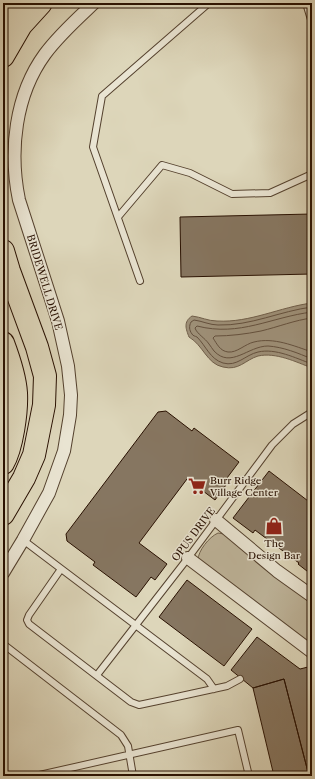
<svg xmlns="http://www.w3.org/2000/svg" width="315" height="779" font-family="'Libre Caslon Text',serif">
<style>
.green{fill:#beb49a;stroke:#72624d}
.water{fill:#9f927b;stroke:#6f5e4a}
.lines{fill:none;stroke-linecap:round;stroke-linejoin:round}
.shore{stroke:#63503e;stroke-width:1}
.building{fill:#867661;stroke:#270f00}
.lane-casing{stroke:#54412e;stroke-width:8}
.street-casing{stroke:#54412e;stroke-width:14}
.highway-casing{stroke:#270f00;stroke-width:24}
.lane{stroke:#e9e4d2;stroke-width:6}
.street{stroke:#e9e4d2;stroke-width:12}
.highway{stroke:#ddd6ba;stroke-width:22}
.labels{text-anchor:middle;stroke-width:3;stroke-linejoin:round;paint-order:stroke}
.street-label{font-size:10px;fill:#270f00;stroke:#e9e4d2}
.poi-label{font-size:10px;fill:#270f00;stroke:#e9e4d2;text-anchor:start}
</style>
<rect width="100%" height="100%" fill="#ddd6ba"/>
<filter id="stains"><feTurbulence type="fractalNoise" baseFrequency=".005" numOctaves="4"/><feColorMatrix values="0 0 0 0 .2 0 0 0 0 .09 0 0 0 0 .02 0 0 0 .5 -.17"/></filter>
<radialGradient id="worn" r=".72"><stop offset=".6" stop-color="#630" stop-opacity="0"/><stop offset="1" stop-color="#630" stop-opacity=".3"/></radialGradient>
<!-- green -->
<path class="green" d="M 218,533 L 224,534 L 312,600 L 312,648 L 198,560 C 198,551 209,537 218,533 Z"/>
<!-- water -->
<path class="water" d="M 312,303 L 312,368 C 296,362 276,352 258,356 C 245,360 239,371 223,367 C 207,364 203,345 189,337 C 186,329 183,322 192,316 C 201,317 208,321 217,321 C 250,323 280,307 312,303 Z"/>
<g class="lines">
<!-- shore -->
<path class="shore" d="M 312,307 C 280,311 251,326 218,325 C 210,325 202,321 194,320 L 191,322 C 189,326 189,330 192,334 C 193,336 195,336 197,337 C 206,346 210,359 223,363 C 237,367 245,355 258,352 C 276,348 295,358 312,364
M 312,312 C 271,317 240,337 197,326 L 195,328 C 197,334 205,338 209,344 C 211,346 212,349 214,351 C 231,369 248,346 268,346 C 283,347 298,353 312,359
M 312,318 C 295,320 278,327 261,331 C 246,334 230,336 215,336 L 213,338 C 217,344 220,351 228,352 C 237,353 245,344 254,342 C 274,337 294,346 312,352"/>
</g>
<!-- building -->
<path class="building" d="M 312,214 L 312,274 L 181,277 L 180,217 Z
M 166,411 L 192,431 L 194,428 L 239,462 L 224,482 L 226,485 L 215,500 L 187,479 L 139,543 L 167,564 L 155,580 L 151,577 L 136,597 L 93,565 L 95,562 L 67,541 L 66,534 L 158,412 Z
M 269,471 L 312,504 L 312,575 L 298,564 L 299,563 L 255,530 L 253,533 L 233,518 Z
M 187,580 L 252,629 L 224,666 L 159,617 Z
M 257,637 L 300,669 L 312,666 L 312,776 L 309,776 L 284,679 L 253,688 L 231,670 Z
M 284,679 L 309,776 L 274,776 L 253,688 Z"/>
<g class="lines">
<!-- lane casing -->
<g class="lane-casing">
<path id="lane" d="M 306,3 L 312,23
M 118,217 L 162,165 L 190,173 L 232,194 L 270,193 L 312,174
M 140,281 L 93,147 L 102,96 L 209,3
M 23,540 L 207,679 L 214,689
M 61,569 L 29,615 L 27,620 L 29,624 L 131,702 L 139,705 L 172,698 L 227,686 L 240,679
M 3,644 L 121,735 L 128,746 L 133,776
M 97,675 L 188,558 L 272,445 L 293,424 L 312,412
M 35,776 L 238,730 L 249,776"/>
</g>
<!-- street casing -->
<g class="street-casing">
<path id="street" d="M 216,520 L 277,571 L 312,596
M 188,558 L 312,652
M 3,573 L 23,540 L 49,493 L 64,451 L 70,415 L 71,395 L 68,366 L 58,321 L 19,200 C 9,151 15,95 45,54 C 59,35 77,19 94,3"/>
</g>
<!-- highway casing -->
<g class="highway-casing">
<path id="highway" d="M 3,20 L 20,3
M 3,56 L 21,25 L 41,3
M 3,251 L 9,271 L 37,347 L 45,376 L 44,405 L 34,455 L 24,478 L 3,514
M 3,343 C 9,359 15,376 16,393 C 17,411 12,448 3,463"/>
</g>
<!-- lane -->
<use href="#lane" class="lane"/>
<!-- street -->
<use href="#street" class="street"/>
<!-- highway -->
<use href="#highway" class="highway"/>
</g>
<!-- icons -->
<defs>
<g id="supermarket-bare" transform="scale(1.38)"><path d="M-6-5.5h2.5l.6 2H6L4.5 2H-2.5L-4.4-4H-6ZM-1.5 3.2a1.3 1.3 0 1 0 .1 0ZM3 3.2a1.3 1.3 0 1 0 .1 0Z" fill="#8f2418" stroke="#e9e4d2" stroke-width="2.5" paint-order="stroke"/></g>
<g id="shop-bare" transform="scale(1.38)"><path d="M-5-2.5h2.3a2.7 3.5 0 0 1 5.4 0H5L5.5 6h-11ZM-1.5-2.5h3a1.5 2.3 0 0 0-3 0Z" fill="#8f2418" stroke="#e9e4d2" stroke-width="2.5" paint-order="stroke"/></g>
</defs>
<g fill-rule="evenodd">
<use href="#supermarket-bare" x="197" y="486"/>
<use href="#shop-bare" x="274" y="526"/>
</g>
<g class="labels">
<!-- street labels -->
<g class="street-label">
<text transform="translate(45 282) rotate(73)" y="4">BRIDEWELL DRIVE</text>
<text transform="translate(193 534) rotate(-53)" y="4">OPUS DRIVE</text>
</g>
<!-- poi labels -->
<g class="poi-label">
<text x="210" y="484">Burr Ridge<tspan x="210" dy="12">Village Center</tspan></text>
<text x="274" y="547" text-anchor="middle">The<tspan x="274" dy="12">Design Bar</tspan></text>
</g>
</g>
<!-- margin -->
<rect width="315" height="779" fill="none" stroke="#ddd6ba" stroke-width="16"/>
<rect x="4" y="4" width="307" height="771" fill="none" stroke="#270f00" stroke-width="2"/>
<rect x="8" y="8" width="299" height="763" fill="none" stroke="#270f00"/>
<rect width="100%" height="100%" filter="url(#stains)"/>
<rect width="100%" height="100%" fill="url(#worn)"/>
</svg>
